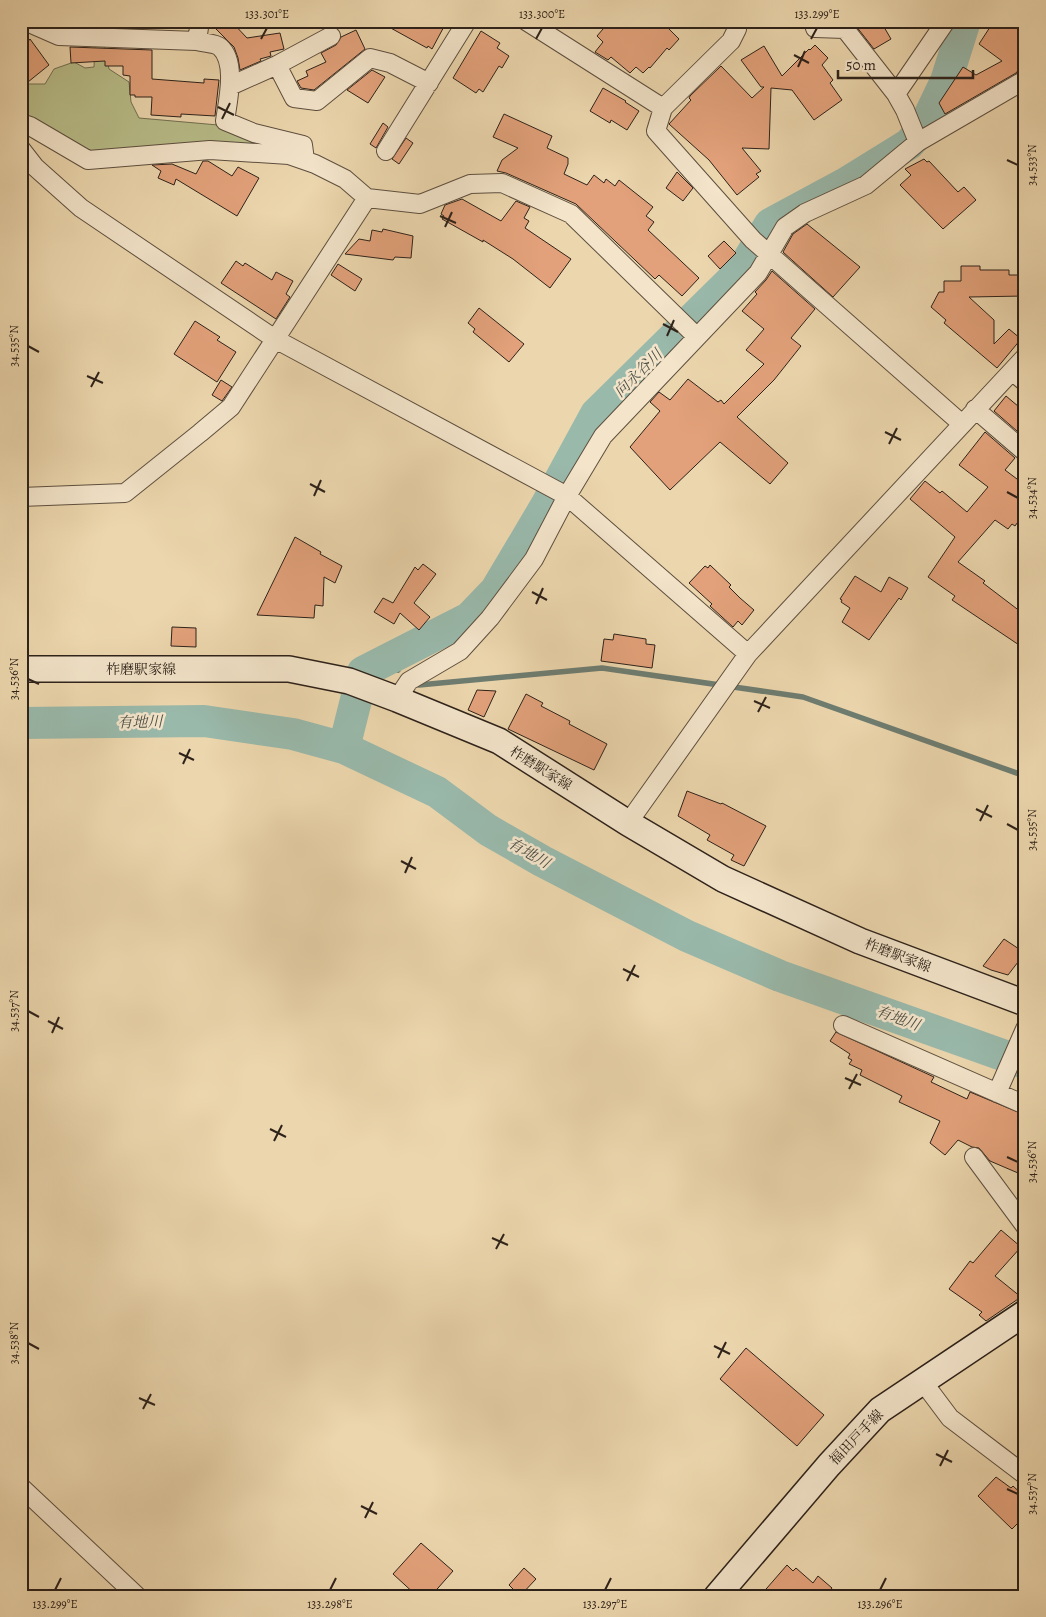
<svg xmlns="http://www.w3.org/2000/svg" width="1046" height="1617" font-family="Alegreya,'Noto Serif JP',serif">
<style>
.green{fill:#b8bd89;stroke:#727052}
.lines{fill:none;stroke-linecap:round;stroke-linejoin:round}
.stream{stroke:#6e7d71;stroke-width:5.5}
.river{stroke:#99b9ab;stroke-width:32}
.building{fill:#e2a17a;stroke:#2d221a}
.street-casing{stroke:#5d4f3f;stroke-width:20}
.secondary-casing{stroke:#2d221a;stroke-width:28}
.street{stroke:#f3e4ca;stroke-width:18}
.secondary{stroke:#f3e4ca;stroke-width:25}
.ticks{fill:none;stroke:#2d221a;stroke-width:2}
.labels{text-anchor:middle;stroke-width:5;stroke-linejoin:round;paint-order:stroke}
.street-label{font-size:14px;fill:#2d221a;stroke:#f3e4ca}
.water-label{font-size:15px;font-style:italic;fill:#4d4f46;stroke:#f3e4ca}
.neatline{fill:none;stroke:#2d221a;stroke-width:2}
.ticks-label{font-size:12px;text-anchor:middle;fill:#2d221a}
</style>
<rect width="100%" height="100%" fill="#ecd6ad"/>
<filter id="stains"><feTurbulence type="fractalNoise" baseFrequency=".004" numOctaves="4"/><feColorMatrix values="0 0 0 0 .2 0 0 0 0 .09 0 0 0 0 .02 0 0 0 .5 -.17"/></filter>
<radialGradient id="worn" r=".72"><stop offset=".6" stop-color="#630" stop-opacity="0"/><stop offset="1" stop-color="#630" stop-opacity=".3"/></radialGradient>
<!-- green -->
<path class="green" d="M 95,44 L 104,44 L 109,69 L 129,82 L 131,102 L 139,118 L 218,125 L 293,146 L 89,156 L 21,118 L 21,79 L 27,84 L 45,84 L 54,69 L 74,62 L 85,68 L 94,67 Z"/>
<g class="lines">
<!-- stream -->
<path class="stream" d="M 391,658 L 398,670
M 419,685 L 602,668 L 803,697 L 1025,776"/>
<!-- river -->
<path class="river" d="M 21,723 L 204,721 L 293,734 L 344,748 L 437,792 L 488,830 L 542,861 L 687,936 L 780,976 L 1025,1063
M 344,748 L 363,672 L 469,618 L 496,590 L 547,504 L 596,414 L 742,270 L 770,224 L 846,183 L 909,144 L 924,127 L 946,81 L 965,21"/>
</g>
<!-- building -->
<path class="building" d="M 210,21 L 231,21 L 247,38 L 280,33 L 284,49 L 270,52 L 271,56 L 260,59 L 261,61 L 240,70 L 238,58 L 234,47 L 210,23 Z
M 378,21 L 447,21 L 432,49 L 428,46 L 427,48 Z
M 594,21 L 661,21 L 679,39 L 669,50 L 667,48 L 650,68 L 649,67 L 643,73 L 636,67 L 630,73 L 611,57 L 608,60 L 595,52 L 603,42 L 597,36 L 603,29 Z
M 852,21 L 896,21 L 884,27 L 891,39 L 874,49 Z
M 994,21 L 1013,21 L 1025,30 L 1025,62 L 1016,73 L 945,114 L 939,103 L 963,67 L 976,75 L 1002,61 L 979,44 Z
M 356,30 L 365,49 L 314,90 L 301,88 L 297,81 L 308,76 L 306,71 L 326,62 L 321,53 L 336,45 L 341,37 Z
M 481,31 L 500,43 L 497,48 L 509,56 L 502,68 L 499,66 L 483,92 L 479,89 L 476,93 L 453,78 Z
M 30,39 L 49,65 L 28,82 L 21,73 L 21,50 Z
M 815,45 L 828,58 L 822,65 L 833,80 L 830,83 L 842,100 L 814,120 L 792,90 L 771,88 L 769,149 L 742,148 L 761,171 L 756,174 L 759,177 L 737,195 L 709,160 L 669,124 L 691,100 L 689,98 L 690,96 L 721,66 L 752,98 L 764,87 L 761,87 L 741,60 L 764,46 L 782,76 L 809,49 L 810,50 Z
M 70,47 L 152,50 L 152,79 L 204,83 L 204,79 L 219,80 L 215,116 L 181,114 L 181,117 L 151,115 L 152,97 L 135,97 L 135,95 L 130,95 L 130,76 L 123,75 L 123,66 L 105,66 L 105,61 L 71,63 Z
M 372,70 L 385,77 L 368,103 L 347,90 Z
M 603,88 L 626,101 L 625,102 L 639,111 L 627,130 L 611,120 L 610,123 L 590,111 Z
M 504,114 L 552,136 L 547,148 L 568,158 L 568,164 L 564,174 L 587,185 L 594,175 L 604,183 L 606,179 L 615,186 L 619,180 L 653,207 L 646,216 L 654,222 L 648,230 L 699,278 L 682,296 L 659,275 L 655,279 L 576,204 L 506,173 L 497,171 L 502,160 L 518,148 L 493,137 Z
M 383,123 L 388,127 L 376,148 L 370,144 Z
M 406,138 L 413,143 L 399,164 L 392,159 Z
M 924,159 L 927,162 L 929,161 L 958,192 L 964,187 L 976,200 L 943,229 L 900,185 L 911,175 L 905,169 Z
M 203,161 L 208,161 L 232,176 L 238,167 L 259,178 L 237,216 L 176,179 L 174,185 L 158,178 L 161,171 L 152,165 L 172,164 L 196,174 Z
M 677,172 L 693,188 L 683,201 L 666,188 Z
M 462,199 L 501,221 L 516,201 L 530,207 L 524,218 L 529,221 L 525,228 L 571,259 L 550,288 L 513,259 L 483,240 L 483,242 L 442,219 L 444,216 L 441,214 L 445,205 Z
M 807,224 L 860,267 L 833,297 L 783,252 L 793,234 Z
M 383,229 L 413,236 L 411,258 L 395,257 L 393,260 L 345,254 L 359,239 L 370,241 L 372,230 L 382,232 Z
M 724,241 L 736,253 L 720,269 L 708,256 Z
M 236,261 L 243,266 L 245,263 L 272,280 L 276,272 L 293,281 L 286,294 L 290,297 L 276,319 L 221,283 Z
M 338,264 L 362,279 L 355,291 L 331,275 Z
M 961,266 L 980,266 L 980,270 L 1009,270 L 1009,275 L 1025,275 L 1025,296 L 969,297 L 994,320 L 994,344 L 1009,329 L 1021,339 L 997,368 L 944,323 L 946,320 L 931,307 L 939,292 L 944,292 L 944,281 L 961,281 Z
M 772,271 L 815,309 L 791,338 L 801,346 L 774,380 L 737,417 L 788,463 L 770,484 L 720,442 L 670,490 L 630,447 L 660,411 L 650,402 L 659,392 L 670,400 L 688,379 L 718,402 L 721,400 L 724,404 L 764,364 L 746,350 L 764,329 L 742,311 L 757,294 L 755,292 L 766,280 Z
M 479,308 L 524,344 L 509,362 L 473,332 L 475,329 L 468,323 Z
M 195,321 L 220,337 L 217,340 L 236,352 L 217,382 L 174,354 Z
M 221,380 L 232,387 L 222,401 L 212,395 Z
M 1006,396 L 1025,412 L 1025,438 L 994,411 Z
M 985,432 L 1015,458 L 1005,470 L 1025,485 L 1025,512 L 1015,526 L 1012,524 L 1008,529 L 995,520 L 958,562 L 985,581 L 983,583 L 1025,615 L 1025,649 L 952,600 L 955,596 L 928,577 L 955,537 L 910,499 L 925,481 L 940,493 L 942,491 L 967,512 L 988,487 L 959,465 Z
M 295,537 L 321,552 L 320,554 L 342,566 L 335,583 L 324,577 L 323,606 L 315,605 L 314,618 L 257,615 Z
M 423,564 L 436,574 L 414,603 L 430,617 L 419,630 L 400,613 L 394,624 L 374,612 L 383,598 L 393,603 L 415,567 L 418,570 Z
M 710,565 L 731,585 L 729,587 L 740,598 L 754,610 L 742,625 L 738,621 L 733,627 L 710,606 L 712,604 L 689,583 L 705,566 L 708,568 Z
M 855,576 L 881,592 L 889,577 L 908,588 L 901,600 L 899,598 L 869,640 L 842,622 L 850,608 L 841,602 L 842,600 L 840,599 Z
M 172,627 L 196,628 L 196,647 L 171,646 Z
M 614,634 L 646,639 L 646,644 L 655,645 L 652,668 L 601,661 L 604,639 L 613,640 Z
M 477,690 L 496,691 L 484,717 L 468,710 Z
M 526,694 L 543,703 L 541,706 L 570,721 L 569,724 L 607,744 L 594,770 L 508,729 Z
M 687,791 L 721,804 L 722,803 L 766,826 L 744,866 L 731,860 L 734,855 L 707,840 L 710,835 L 678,816 Z
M 1004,939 L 1025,953 L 1008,975 L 991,970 L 983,966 Z
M 836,1032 L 934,1077 L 931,1082 L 967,1099 L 970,1092 L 1025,1115 L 1025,1176 L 990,1161 L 979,1148 L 972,1147 L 958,1140 L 945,1155 L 930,1143 L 940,1121 L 899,1102 L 902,1096 L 860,1075 L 862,1070 L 849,1064 L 852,1060 L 848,1058 L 850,1054 L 830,1041 Z
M 1001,1230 L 1021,1247 L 995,1276 L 1021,1297 L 986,1321 L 979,1315 L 982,1312 L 949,1289 L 970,1261 L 973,1263 Z
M 746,1348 L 824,1415 L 797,1446 L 720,1379 Z
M 996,1477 L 1011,1488 L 1013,1486 L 1025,1497 L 1025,1516 L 1012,1529 L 978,1496 Z
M 421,1543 L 453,1571 L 431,1596 L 417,1596 L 393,1574 Z
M 787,1565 L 793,1571 L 796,1568 L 813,1583 L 818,1576 L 832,1588 L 827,1595 L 828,1596 L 760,1596 Z
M 524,1568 L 536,1579 L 520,1596 L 509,1585 Z"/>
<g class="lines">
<!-- street casing -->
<g class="street-casing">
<path id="street" d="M 200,21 L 197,41 C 203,43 215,43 220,47 C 237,62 228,100 225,121 L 254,133 L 303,145 L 305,160
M 526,21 L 663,108
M 732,21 L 737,29 L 731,41 L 663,108 L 656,131 L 753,240 L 962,424
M 813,21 L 815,28 L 845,29 L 896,94 L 905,110 L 918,142
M 27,22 L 59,36 L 197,41
M 277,65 L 294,98 L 317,101 L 370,58 L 390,63 L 429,83
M 230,86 L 277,65 L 331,36
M 896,94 L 946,21
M 21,123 L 30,126 L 88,160 L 210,150 L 289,155 L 315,164 L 345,179 L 367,198
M 21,149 L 35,167 L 81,208 L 275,339 L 567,496 L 748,654
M 386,151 L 467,21
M 1012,371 L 1025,382
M 975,409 L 1025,452
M 21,497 L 125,493 L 200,433 L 231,407 L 367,198 L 420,204 L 470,184 L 502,183 L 571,214 L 696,336
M 397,699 L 409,681 L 460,651 L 490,618 L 534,559 L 567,496 L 603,436 L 758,273 L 785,227 L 805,213 L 866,185 L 918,142 L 1023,81 L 1025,78
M 628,823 L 748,654 L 1025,357
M 843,1025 L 1025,1105
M 997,1093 L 1025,1029
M 974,1157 L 1025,1226
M 923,1382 L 950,1418 L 1025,1475
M 21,1487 L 137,1596"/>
</g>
<!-- secondary casing -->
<g class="secondary-casing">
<path id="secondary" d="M 21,669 L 289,669 L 349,681 L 397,699 L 499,741 L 628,823 L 723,879 L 860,941 L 1025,1003
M 717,1596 L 829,1465 L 880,1410 L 1025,1313"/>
</g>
<!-- street -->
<use href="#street" class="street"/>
<!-- secondary -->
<use href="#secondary" class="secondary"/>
</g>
<!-- ticks -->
<path class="ticks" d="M 261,39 L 267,28M 536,39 L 542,28M 811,39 L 817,28M 794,55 L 809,63M 798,67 L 805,51M 218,107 L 234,115M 222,119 L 230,103M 1007,160 L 1018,165M 440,216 L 456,223M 445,227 L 452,212M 663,324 L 678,332M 667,336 L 674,320M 28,346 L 39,352M 87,376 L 103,383M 91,387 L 99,372M 885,432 L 901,440M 889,444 L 897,428M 310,484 L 325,492M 1007,492 L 1018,498M 314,496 L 321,480M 532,592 L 547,600M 536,604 L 543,588M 28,679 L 39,684M 754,701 L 770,708M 758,712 L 766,697M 179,753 L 194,760M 183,764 L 190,749M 976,809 L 992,817M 980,821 L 988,805M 1007,824 L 1018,830M 401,861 L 416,869M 405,873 L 412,857M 623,969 L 639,977M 627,981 L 635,965M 28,1011 L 39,1017M 48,1021 L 63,1029M 52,1033 L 59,1017M 845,1078 L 861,1085M 849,1089 L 857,1074M 270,1129 L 286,1137M 274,1141 L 282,1125M 1007,1157 L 1018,1162M 492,1238 L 508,1245M 496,1249 L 504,1234M 28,1343 L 39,1349M 714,1346 L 730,1354M 718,1358 L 726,1342M 139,1398 L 155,1405M 143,1409 L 151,1394M 936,1454 L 952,1462M 940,1466 L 948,1450M 1007,1489 L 1018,1494M 361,1506 L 377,1514M 365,1518 L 373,1502M 55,1590 L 61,1578M 330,1590 L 336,1578M 605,1590 L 611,1578M 880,1590 L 886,1578"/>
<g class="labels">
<!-- street labels -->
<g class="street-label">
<text x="141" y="674">柞磨駅家線</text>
<text transform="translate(541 768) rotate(32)" y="5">柞磨駅家線</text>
<text transform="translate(898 955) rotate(21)" y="5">柞磨駅家線</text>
<text transform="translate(856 1437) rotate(-46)" y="5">福田戸手線</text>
</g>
<!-- water labels -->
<g class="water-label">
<text transform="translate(638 373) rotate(-45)" y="5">向永谷川</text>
<text transform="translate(140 722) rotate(-1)" y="5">有地川</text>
<text transform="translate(529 853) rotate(30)" y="5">有地川</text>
<text transform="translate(898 1018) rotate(20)" y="5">有地川</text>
</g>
</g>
<!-- margin -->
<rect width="1046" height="1617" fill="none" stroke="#ecd6ad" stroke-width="55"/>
<!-- scale -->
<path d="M838 70v8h135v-8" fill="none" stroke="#2d221a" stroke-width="2.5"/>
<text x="846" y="70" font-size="15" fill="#2d221a" stroke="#f3e4ca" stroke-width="4" paint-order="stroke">50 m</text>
<rect x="28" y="28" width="990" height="1562" class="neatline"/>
<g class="ticks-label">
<text x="267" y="18">133.301°E</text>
<text x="542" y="18">133.300°E</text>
<text x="817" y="18">133.299°E</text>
<text transform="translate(1032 165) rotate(-90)" y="4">34.533°N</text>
<text transform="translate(14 346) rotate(-90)" y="4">34.535°N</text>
<text transform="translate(1032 498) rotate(-90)" y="4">34.534°N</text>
<text transform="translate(14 679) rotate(-90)" y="4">34.536°N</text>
<text transform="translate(1032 830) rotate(-90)" y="4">34.535°N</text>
<text transform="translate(14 1011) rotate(-90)" y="4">34.537°N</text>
<text transform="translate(1032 1162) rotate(-90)" y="4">34.536°N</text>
<text transform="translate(14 1343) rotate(-90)" y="4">34.538°N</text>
<text transform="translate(1032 1494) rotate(-90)" y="4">34.537°N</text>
<text x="55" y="1608">133.299°E</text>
<text x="330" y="1608">133.298°E</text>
<text x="605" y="1608">133.297°E</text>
<text x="880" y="1608">133.296°E</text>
</g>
<rect width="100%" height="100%" filter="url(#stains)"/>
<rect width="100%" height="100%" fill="url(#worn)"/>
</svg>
